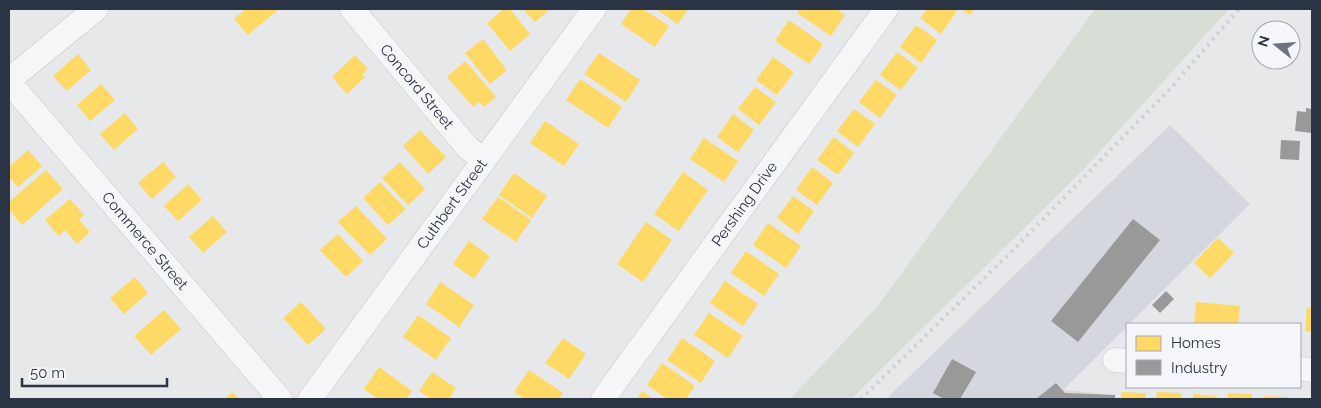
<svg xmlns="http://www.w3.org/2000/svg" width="1321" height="408" font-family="Raleway,sans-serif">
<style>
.built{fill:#d4d7dd}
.green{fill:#d6ded6}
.homes{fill:#ffd966}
.industry{fill:#999}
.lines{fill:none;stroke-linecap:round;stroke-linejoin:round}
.minor-casing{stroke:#c4c6c8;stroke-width:25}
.minor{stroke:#f5f6f7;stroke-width:24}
.rail{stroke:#cecfd2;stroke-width:4;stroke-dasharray:2.5 5;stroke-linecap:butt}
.labels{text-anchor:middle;stroke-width:5;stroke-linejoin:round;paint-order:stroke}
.street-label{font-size:15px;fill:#2b3445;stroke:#f4f6f9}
</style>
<rect width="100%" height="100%" fill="#e6e8ea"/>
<!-- built -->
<path class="built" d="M 1170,125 L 1250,204 L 1063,390 L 1115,395 L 1115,399 L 886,399 Z"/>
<!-- green -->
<path class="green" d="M 1095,9 L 1229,9 L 1082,171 L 851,399 L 790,399 L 876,308 Z"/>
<!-- homes -->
<path class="homes" d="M 246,9 L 279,9 L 248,35 L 234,19 Z
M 504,9 L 510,9 L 530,34 L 510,51 L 487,23 Z
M 523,9 L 550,9 L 535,22 Z
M 631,9 L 643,9 L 669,26 L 655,47 L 621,24 Z
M 656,9 L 688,9 L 678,24 Z
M 800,9 L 836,9 L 845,15 L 831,36 L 797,13 Z
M 927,9 L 954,9 L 957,11 L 941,34 L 920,18 Z
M 961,9 L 975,9 L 970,15 Z
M 789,20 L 823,44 L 809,64 L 775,41 Z
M 916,25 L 937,40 L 921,63 L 900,47 Z
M 483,39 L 507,70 L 490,84 L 465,53 Z
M 897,52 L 918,68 L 901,90 L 880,75 Z
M 599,53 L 640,80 L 626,102 L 584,74 Z
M 78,54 L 91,70 L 67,91 L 53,76 Z
M 355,55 L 368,69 L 362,74 L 365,77 L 347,94 L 332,77 Z
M 773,57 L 794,72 L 777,95 L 756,80 Z
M 465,61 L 496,97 L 484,107 L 479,102 L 473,107 L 447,77 Z
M 580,79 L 622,107 L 608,128 L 566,100 Z
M 876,80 L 897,95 L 880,118 L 859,102 Z
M 101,84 L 115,100 L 90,121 L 77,105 Z
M 755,87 L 776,102 L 759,125 L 738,109 Z
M 854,109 L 875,124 L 858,147 L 837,131 Z
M 125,113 L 138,129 L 114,150 L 100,134 Z
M 733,114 L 754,130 L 738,152 L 717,137 Z
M 545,121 L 579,144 L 564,166 L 530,143 Z
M 420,130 L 446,157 L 428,174 L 403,146 Z
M 834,137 L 854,153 L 838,175 L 817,160 Z
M 704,138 L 738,161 L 724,182 L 690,159 Z
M 28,150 L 42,166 L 18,187 L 9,177 L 9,167 Z
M 163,162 L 176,177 L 152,199 L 138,183 Z
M 400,162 L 425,189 L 408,205 L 382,178 Z
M 812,167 L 833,183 L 817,205 L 796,190 Z
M 46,170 L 63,189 L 22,225 L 9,210 L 9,202 Z
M 683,172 L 708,190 L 679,231 L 654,214 Z
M 514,173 L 547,196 L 532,218 L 499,195 Z
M 380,182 L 406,209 L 388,225 L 363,198 Z
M 188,184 L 202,200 L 178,221 L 164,206 Z
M 793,196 L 814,211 L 798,234 L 777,218 Z
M 498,197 L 531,220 L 516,242 L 482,219 Z
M 70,199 L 84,215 L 79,220 L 90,232 L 77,244 L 65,230 L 59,236 L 45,220 Z
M 356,206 L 387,239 L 370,255 L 338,222 Z
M 213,216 L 227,232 L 203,253 L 189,237 Z
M 646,222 L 672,240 L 643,282 L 617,264 Z
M 768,223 L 801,246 L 786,268 L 753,245 Z
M 338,234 L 363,261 L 346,277 L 320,250 Z
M 1218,238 L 1234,253 L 1210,278 L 1194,263 Z
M 469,241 L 490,256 L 474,279 L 453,264 Z
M 746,251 L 779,274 L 764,296 L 731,273 Z
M 135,277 L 148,293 L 124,314 L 110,298 Z
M 725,281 L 758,304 L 743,326 L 710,303 Z
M 440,282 L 474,305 L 459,327 L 426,304 Z
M 301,302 L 326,329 L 308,345 L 283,318 Z
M 1196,302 L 1240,306 L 1238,324 L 1194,324 Z
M 1307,307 L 1312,308 L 1312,332 L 1305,331 Z
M 164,310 L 181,329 L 151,355 L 134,336 Z
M 709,313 L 743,336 L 728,358 L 694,335 Z
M 418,315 L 451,338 L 436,360 L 403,337 Z
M 563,338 L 586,354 L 569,379 L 545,363 Z
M 682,338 L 715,361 L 701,383 L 667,360 Z
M 662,363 L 695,386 L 686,399 L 667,399 L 647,385 Z
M 379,367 L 412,391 L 406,399 L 378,399 L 364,389 Z
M 529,370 L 563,393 L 559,399 L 525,399 L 514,392 Z
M 432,372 L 456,388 L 449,399 L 431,399 L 419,391 Z
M 642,391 L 654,399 L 637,399 Z
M 232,392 L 240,399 L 225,399 Z
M 1121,392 L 1146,393 L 1145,399 L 1121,399 Z
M 1157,392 L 1181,393 L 1181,399 L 1156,399 Z
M 1228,393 L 1252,394 L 1252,399 L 1228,399 Z
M 1193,394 L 1217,396 L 1217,399 L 1193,399 Z
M 1263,396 L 1288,397 L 1288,399 L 1263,399 Z"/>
<!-- industry -->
<path class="industry" d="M 1306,108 L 1312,109 L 1312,133 L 1295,131 L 1297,111 L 1306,112 Z
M 1281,140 L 1300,141 L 1299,160 L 1280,159 Z
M 1133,219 L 1160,240 L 1078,342 L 1051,321 Z
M 1166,291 L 1174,299 L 1160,313 L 1152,305 Z
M 952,359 L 976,372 L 960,399 L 944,399 L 933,393 Z
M 1056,383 L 1065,393 L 1115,395 L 1115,399 L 1036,399 Z"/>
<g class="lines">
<!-- minor casing -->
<g class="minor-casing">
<g id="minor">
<path id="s1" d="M 352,9 L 468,148 L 484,160"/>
<path d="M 9,80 L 96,9"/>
<path id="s2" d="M 9,82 L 280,399"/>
<path d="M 1115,360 L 1127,361"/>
<path d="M 1300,369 L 1312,370"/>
<path id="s3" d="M 310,399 L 594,9"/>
<path id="s4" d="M 603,399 L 886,9"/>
</g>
</g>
<!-- minor -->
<use href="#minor" class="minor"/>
<!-- rail -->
<path class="rail" d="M 861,399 L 1012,251 L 1170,89 L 1239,9"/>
</g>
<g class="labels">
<!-- street labels -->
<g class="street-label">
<text dy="5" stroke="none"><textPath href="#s1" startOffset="101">Concord Street</textPath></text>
<text dy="5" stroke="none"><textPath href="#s3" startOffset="241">Cuthbert Street</textPath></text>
<text dy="5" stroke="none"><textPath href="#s4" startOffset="241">Pershing Drive</textPath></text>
<text dy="5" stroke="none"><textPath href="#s2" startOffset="209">Commerce Street</textPath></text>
</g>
</g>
<!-- border -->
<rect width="1321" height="408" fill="none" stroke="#2b3445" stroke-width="20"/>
<!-- legend -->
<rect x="1126" y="323" width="175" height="65" fill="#f4f6f9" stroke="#a4a8b1"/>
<rect x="1136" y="336" width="25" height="15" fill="#ffd966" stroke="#a4a8b1"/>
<text x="1171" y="348" font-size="15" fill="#2b3445">Homes</text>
<rect x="1136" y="360" width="25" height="15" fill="#999999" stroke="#a4a8b1"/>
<text x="1171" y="373" font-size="15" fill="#2b3445">Industry</text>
<!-- north arrow -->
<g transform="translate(1276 45) rotate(287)"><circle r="24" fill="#f4f6f9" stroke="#a4a8b1"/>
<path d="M0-4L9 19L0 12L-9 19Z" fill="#6c737f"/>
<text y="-8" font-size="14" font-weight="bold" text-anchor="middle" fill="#2b3445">N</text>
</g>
<!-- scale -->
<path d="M22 378v8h145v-8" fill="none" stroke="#2b3445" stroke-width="2.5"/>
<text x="30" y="378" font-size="15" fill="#2b3445" stroke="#f4f6f9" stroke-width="4" paint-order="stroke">50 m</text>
</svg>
